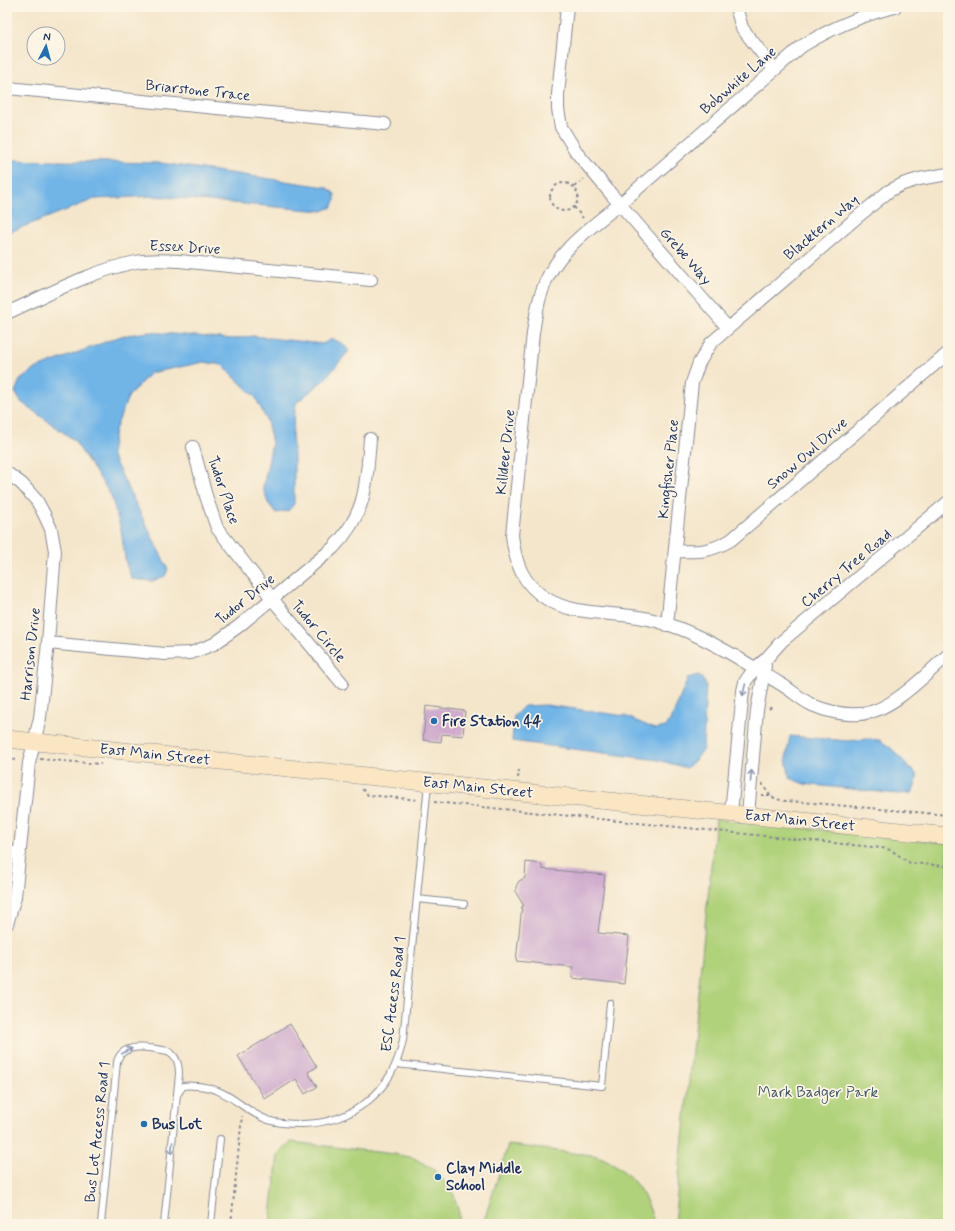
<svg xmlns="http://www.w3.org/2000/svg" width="955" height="1231" font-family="Mynerve,sans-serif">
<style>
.green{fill:#b0d27a;stroke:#66806c}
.water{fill:#71b5e7;stroke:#4672a2}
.building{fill:#cfacce}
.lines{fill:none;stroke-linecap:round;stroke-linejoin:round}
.service-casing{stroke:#888a94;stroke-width:8}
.minor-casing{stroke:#888a94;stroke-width:14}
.secondary-casing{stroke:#888a94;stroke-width:18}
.path{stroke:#888a94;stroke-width:2;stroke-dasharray:3 3;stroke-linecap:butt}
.service{stroke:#fff;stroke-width:6}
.minor{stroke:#fff;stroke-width:12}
.secondary{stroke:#fbe6c3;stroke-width:17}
.oneway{stroke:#8d97ae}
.poi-dot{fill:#1f6fb2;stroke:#fcf5e5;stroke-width:1.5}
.labels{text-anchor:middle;stroke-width:3.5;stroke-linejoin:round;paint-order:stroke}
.street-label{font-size:15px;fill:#1b2f5e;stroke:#fcf5e5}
.poi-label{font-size:15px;font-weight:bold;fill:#1b2f5e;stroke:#fcf5e5;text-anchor:start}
.park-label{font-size:15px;fill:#405865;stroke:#fcf5e5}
</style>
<rect width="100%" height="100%" fill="#fcf5e5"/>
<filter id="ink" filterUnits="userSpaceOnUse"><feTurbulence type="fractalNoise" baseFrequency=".025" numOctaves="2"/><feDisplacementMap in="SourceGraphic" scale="8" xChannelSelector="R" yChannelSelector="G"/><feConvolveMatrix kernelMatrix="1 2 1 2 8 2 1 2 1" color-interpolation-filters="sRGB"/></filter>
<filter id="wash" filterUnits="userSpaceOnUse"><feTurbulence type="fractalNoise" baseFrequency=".012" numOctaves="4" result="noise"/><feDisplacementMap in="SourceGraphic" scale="16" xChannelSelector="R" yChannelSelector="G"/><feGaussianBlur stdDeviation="0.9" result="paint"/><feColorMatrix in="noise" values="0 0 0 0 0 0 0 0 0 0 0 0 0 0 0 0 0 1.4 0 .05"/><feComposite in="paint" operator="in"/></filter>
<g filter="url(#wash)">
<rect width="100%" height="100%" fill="#f4e6cb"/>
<!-- green -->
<path class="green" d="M 716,819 L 948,843 L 948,1224 L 674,1224 Z
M 291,1142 L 394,1154 L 414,1158 L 434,1170 L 444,1181 L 454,1195 L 459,1213 L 459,1224 L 270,1224 L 278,1154 Z
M 508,1145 C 529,1147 551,1150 572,1153 C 581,1154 592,1154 600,1157 C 629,1169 648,1194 654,1224 L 483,1224 Z"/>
<!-- water -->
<path class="water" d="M 7,160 L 161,163 L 326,187 L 335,194 L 335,201 L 332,207 L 322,211 L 154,196 L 95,199 L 7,233 Z
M 148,332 L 233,339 L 253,336 L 322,344 L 333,339 L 343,344 L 349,351 L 325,379 L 296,403 L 292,436 L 294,458 L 294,504 L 288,511 L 276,513 L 268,503 L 263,488 L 272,443 L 267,421 L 256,398 L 222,365 L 204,362 L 150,373 L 128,397 L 115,430 L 111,454 L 168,569 L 165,576 L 152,581 L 132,579 L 126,564 L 121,530 L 111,495 L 74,440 L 21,402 L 15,392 L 20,380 L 37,368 L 121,336 Z
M 699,675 L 706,684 L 703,749 L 698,757 L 687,768 L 658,760 L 512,741 L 514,716 L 524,706 L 546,705 L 625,716 L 655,729 L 666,727 L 674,713 L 688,678 Z
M 790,736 L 848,741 L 868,739 L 879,740 L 891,748 L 917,775 L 916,784 L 912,793 L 898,794 L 804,784 L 790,778 L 786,759 Z"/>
<g id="blocks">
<!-- building -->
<path class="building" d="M 426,706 L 465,711 L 463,736 L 442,734 L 441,742 L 423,740 Z
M 526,862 L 542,864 L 542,869 L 605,875 L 598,933 L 629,936 L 624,984 L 572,978 L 573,967 L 516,961 L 522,906 L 524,906 L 516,893 L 516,887 L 519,881 L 525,878 Z
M 290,1024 L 317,1067 L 308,1072 L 317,1087 L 305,1094 L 296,1079 L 265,1099 L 238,1056 Z"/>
</g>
</g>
<g filter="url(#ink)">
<use href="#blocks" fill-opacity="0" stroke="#888a94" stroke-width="1"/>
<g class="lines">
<!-- service casing -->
<g class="service-casing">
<path id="service" d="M 417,899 L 464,904
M 396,1064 L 602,1086 L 610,1003
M 177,1095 L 183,1086 C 188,1085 192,1086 198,1086 C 230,1089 241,1110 268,1120 C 279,1124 291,1124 302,1124 C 354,1123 393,1091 403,1040 L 428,784
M 101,1224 L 117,1062 C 122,1041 152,1048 168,1051 C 177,1056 179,1064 179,1074 L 164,1224
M 211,1224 L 220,1139"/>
</g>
<!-- minor casing -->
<g class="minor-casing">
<path id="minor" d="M 567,7 L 558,94 L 558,109 L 561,127 L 577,153 L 611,194 L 728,328
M 736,7 L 742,28 L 774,69
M 895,7 C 861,15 832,28 802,46 L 620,204 C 590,228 554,253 542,291 C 537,305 535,319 533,333 L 512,535 C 515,562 522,584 547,599 C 573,615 608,612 638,617 C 652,619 668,624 681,629 C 716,643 748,664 779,683 C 790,689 800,699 812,705 C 826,711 843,715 859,714 C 890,713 925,675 948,655
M 7,88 L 385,124
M 7,313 C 49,294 91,271 136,262 C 150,259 165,260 179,261 L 371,280
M 193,447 L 206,496 L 217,528 L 278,606 L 342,683
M 7,473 L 22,484 L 37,501 L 44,514 L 51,529 L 55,551 L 48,643 L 40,718 L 29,763 L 15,897 L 7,924
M 676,551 C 699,552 710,552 731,540 L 948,353
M 667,625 L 692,383 L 699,363 L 711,343 L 855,219 L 889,191 L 903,184 L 919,179 L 948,174
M 48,643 L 165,654 L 191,653 L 214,644 L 239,626 L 333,548 C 367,513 366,485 370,439
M 731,813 L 743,691 L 745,682 L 754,669 L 766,659 L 781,642 L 948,502
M 748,815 L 757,710 L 765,666
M 7,852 L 20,854"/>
</g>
<!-- secondary casing -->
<g class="secondary-casing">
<path id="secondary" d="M 7,739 L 948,836"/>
</g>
<!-- path -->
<path class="path" d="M550 197a14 14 0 1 1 28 0a14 14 0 1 1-28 0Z
M 574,187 L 584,179
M 574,207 L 583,218
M 769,709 L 773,706
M 7,759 L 18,760
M 40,759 L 101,764
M 518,778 L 519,770
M 762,783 L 764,787 L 770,795
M 362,789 L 368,795 L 419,800
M 761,795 L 770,795 L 776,799 L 785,801 L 802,802 L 948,815
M 434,802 L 882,848 L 891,850 L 910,863 L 948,866
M 231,1224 L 242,1116"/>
<!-- service -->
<use href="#service" class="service"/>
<!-- minor -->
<use href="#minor" class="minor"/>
<!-- secondary -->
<use href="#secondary" class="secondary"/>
</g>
<!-- one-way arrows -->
<defs><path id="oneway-shaft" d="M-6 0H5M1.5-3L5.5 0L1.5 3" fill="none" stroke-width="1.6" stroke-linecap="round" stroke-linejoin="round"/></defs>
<g class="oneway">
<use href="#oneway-shaft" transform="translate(744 690) rotate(103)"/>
<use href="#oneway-shaft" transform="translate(751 776) rotate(-85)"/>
<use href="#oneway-shaft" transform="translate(127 1051) rotate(-28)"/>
<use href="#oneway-shaft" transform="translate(172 1148) rotate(96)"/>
</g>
</g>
<!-- markers -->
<g class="poi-dot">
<circle cx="434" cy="721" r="4"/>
<circle cx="144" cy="1124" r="4"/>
<circle cx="438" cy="1177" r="4"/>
</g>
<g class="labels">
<!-- street labels -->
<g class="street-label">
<text transform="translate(738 80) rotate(-41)" y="5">Bobwhite Lane</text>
<text transform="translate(198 90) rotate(6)" y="5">Briarstone Trace</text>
<text transform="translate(821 227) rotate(-40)" y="5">Blacktern Way</text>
<text transform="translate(185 247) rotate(3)" y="5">Essex Drive</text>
<text transform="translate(686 256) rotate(49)" y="5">Grebe Way</text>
<text transform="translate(505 452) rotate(-84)" y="5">Killdeer Drive</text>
<text transform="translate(807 453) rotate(-41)" y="5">Snow Owl Drive</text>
<text transform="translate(668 469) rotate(-84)" y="5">Kingfisher Place</text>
<text transform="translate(224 490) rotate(71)" y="5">Tudor Place</text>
<text transform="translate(846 568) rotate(-40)" y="5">Cherry Tree Road</text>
<text transform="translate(245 599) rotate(-39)" y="5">Tudor Drive</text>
<text transform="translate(319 631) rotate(50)" y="5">Tudor Circle</text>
<text transform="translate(30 654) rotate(-84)" y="5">Harrison Drive</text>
<text transform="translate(155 754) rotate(6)" y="5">East Main Street</text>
<text transform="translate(478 787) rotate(6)" y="5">East Main Street</text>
<text transform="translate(800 820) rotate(6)" y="5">East Main Street</text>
<text transform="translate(393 994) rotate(-83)" y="5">ESC Access Road 1</text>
<text transform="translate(97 1132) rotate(-84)" y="5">Bus Lot Access Road 1</text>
</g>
<!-- poi labels -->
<g class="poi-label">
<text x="442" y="726">Fire Station 44</text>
<text x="152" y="1129">Bus Lot</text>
<text x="446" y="1173">Clay Middle<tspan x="446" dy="17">School</tspan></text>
</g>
<!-- park labels -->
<g class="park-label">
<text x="818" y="1097">Mark Badger Park</text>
</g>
</g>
<!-- margin -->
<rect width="955" height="1231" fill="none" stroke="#fcf5e5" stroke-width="24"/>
<!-- north arrow -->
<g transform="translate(46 46) rotate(6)"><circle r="19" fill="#fcf5e5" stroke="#a2a6af"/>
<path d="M0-3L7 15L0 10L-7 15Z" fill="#1f6fb2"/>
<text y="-6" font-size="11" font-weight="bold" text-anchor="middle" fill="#1b2f5e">N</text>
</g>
</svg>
